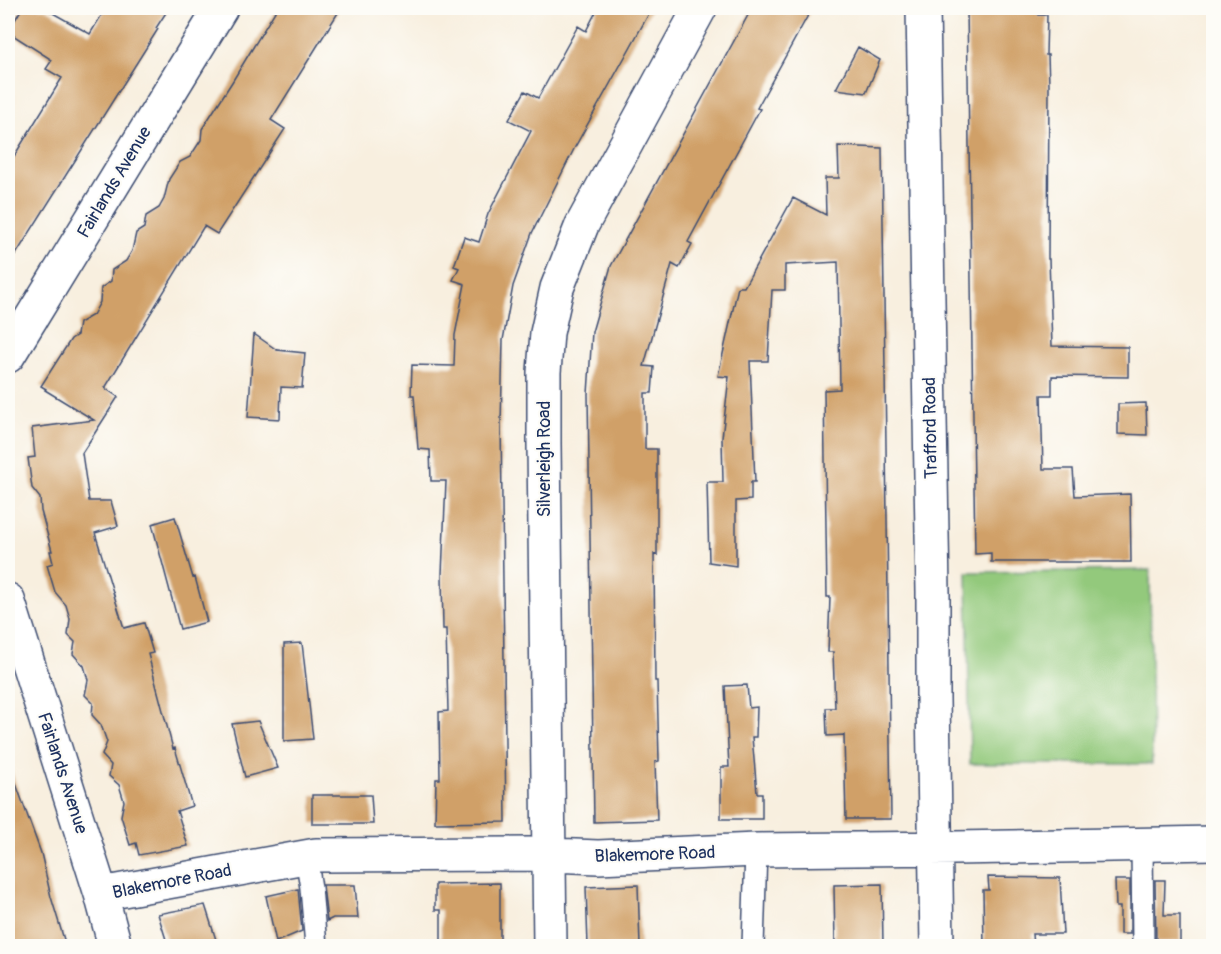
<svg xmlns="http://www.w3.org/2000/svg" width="1221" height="954" font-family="Pangolin,sans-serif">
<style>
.green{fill:#93c97b;stroke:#577c6c;stroke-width:1.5}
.building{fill:#d0a067}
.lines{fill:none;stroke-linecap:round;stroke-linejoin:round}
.service-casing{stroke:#3c4c71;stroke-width:24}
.minor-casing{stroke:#3c4c71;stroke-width:36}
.service{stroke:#fff;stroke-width:21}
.minor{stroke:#fff;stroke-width:33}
.labels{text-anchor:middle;stroke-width:4.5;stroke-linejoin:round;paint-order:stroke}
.street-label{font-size:18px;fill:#1b2f5e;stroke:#fdfcf7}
</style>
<rect width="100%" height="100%" fill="#fdfcf7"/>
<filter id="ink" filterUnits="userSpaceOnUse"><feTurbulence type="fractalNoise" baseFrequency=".0167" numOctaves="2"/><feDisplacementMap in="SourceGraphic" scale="12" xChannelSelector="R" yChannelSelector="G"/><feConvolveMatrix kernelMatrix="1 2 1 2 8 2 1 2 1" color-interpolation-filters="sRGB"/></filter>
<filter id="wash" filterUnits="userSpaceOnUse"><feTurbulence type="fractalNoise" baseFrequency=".008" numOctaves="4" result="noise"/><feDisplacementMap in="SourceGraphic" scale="24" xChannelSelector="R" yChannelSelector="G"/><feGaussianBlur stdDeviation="1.35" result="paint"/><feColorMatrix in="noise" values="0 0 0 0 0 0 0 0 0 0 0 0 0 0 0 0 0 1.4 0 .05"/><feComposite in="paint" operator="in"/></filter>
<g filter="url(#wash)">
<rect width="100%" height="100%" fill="#f8efdf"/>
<!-- green -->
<path class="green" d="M 1150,570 L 1152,764 L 970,764 L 967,572 Z"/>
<g id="blocks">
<!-- building -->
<path class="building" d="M 22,8 L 44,8 L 90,34 L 106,8 L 169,8 L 156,28 L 158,29 L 8,267 L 8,166 L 62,78 L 46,69 L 52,60 L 8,32 Z
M 277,8 L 341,8 L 271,120 L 285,129 L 217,234 L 204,226 L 105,388 L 118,397 L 82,453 L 89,501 L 111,501 L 118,526 L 95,533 L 124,628 L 144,623 L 153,653 L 148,654 L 173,749 L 175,748 L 192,806 L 177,811 L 188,846 L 139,855 L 136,843 L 130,845 L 121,816 L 124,801 L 119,785 L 109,776 L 111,765 L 102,755 L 107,742 L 101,725 L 92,715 L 93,703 L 85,695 L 88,680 L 84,666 L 73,654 L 75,642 L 68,635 L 70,619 L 66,605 L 55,592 L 47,565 L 53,563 L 50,551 L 52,551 L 41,511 L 40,498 L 32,488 L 28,458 L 35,457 L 32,428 L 94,420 L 45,390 L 46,389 L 41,386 L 71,339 L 77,335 L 79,323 L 93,315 L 100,302 L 101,288 L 111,281 L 112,270 L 126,261 L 132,251 L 136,233 L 144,228 L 146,216 L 159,208 L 164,199 L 169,179 L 180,162 L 190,157 L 201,140 L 202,129 L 232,82 Z
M 598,8 L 652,8 L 575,147 L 532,233 L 513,286 L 503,340 L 501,423 L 506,822 L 435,823 L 436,779 L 440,779 L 439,712 L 448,711 L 446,629 L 443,629 L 442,574 L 446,481 L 431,481 L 430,450 L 418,449 L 414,395 L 411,395 L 412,365 L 454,366 L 455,335 L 465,284 L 453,280 L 459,268 L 454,266 L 464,237 L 479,242 L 488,214 L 531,131 L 509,120 L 525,91 L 538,98 L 578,26 L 586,31 Z
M 752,8 L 812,8 L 757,108 L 760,109 L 688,242 L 692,244 L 679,268 L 672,264 L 644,366 L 654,367 L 652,393 L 645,393 L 645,449 L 657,449 L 657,555 L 654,554 L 655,681 L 657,681 L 659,761 L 655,762 L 657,820 L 594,822 L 588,394 L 592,332 L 611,266 Z
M 967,8 L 1038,8 L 1038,15 L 1047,15 L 1046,55 L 1048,55 L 1049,85 L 1048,259 L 1049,259 L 1052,346 L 1128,347 L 1128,377 L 1052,376 L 1052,395 L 1041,395 L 1043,469 L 1073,469 L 1075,496 L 1130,494 L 1131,562 L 991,562 L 991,553 L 975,554 Z
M 858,47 L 880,60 L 866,93 L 836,89 Z
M 838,146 L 882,148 L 891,819 L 846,819 L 844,735 L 827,736 L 826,708 L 835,708 L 833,652 L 828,652 L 830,597 L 827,597 L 824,390 L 840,389 L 838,262 L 785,265 L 785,290 L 772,290 L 768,361 L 750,361 L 755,482 L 751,482 L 751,500 L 736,501 L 736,566 L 709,562 L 707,482 L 723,482 L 722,438 L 729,377 L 718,376 L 738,287 L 744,287 L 793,198 L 826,215 L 825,178 L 839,178 Z
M 254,334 L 277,350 L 305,353 L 302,388 L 281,387 L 280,419 L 248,417 Z
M 1146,403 L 1147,435 L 1118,434 L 1118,404 Z
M 175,517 L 193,578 L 195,577 L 207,622 L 180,629 L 152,524 Z
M 302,643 L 313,739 L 284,741 L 284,644 Z
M 747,685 L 749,708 L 757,707 L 756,737 L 752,737 L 757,793 L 762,793 L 762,819 L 721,819 L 721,767 L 729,767 L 725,686 Z
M 258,721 L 278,768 L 245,777 L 232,724 Z
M 8,770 L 11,770 L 41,853 L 51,897 L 66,946 L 8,946 Z
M 312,795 L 371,795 L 373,824 L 312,824 Z
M 988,877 L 1060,878 L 1063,934 L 1032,934 L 1033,946 L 984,946 L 983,890 L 989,890 Z
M 1115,880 L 1130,880 L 1130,934 L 1120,934 L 1120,907 L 1116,907 Z
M 1155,880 L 1165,880 L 1164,915 L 1180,915 L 1180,942 L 1156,942 Z
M 500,883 L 500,946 L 441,946 L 441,910 L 435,910 L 435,884 Z
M 882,884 L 883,946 L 835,946 L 834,885 Z
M 323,885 L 355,885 L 358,918 L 333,918 L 327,921 Z
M 638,885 L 640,946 L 588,946 L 586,887 Z
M 298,889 L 302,931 L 276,942 L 266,896 Z
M 205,905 L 218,946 L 168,946 L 158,914 Z"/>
</g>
</g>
<g filter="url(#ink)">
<use href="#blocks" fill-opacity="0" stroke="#3c4c71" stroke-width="1.5"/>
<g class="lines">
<!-- service casing -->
<g class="service-casing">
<path id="service" d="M 1142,844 L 1143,946
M 306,856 L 311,888 L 316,946
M 753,946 L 756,850"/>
</g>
<!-- minor casing -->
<g class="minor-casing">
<path id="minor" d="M 923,8 L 933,592 L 933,699 L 937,946
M 8,356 L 221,8
M 8,600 L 101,894 L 115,946
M 101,894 L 316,855 L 529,854 L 598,857 L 756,850 L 955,848 L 1214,843
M 550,946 L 544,444 L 544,372 L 547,333 L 557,288 L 582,225 L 700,8"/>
</g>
<!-- service -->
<use href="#service" class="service"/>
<!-- minor -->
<use href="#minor" class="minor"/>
</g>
</g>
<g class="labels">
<!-- street labels -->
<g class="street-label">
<text transform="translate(114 182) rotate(-59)" y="6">Fairlands Avenue</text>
<text transform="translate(930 428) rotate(-91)" y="6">Trafford Road</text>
<text transform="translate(544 459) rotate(-90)" y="6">Silverleigh Road</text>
<text transform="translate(63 773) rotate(72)" y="6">Fairlands Avenue</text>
<text transform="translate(655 854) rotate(-2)" y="6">Blakemore Road</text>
<text transform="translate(172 881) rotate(-11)" y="6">Blakemore Road</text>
</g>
</g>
<!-- margin -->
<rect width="1221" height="954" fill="none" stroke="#fdfcf7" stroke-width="30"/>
</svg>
